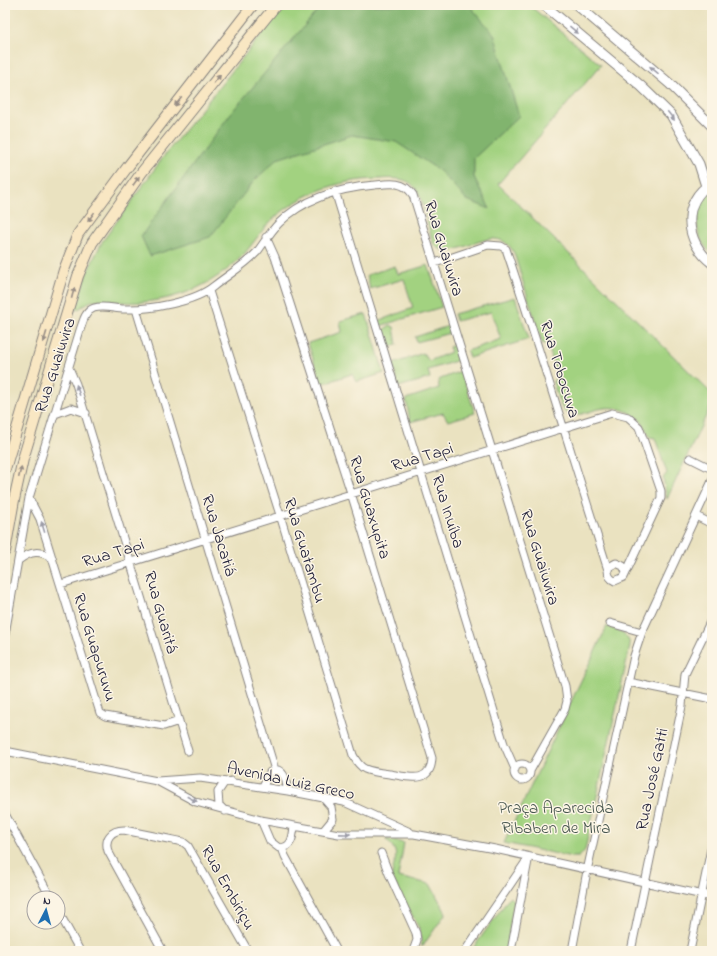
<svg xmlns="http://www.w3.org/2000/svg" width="717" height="956" font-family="'Indie Flower',sans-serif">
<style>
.green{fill:#a2d280;stroke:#627a5e}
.forest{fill:#81b46e;stroke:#526b54}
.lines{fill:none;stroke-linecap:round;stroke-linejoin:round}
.minor-casing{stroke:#86827e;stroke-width:9}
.tertiary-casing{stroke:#86827e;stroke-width:11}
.secondary-casing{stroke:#86827e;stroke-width:12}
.minor{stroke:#fff;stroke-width:7}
.tertiary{stroke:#fff;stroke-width:9}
.secondary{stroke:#f9e7c3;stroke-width:10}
.oneway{fill:#9c9ca7}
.oneway2{fill:#988e86}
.labels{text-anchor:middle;stroke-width:3;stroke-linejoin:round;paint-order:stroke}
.street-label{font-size:17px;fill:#22223b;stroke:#fcf5e5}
.park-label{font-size:17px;fill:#485750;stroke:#fcf5e5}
</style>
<rect width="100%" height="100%" fill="#fcf5e5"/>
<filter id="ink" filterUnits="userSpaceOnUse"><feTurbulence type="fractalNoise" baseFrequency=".025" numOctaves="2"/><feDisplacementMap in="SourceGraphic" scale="8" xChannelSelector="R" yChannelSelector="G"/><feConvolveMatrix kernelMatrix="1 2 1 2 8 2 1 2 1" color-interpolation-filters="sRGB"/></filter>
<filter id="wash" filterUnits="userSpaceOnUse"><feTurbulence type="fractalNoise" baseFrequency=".012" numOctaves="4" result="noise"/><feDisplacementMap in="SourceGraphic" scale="16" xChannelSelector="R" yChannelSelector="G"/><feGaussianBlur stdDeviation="0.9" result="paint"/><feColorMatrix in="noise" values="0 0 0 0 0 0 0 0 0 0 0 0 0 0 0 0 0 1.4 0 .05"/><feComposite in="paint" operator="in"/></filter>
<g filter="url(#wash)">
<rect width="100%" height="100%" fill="#eae2c0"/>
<!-- green -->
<path class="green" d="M 285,5 L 529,5 L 601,65 L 498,184 L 712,394 L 712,403 L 667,499 L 663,478 L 667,473 L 655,438 L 649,437 C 644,424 641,418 628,412 C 606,402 594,412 573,416 C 559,413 557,393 553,382 L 557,376 L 548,345 L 542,343 L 514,253 C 494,215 453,269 433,243 C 429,230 423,199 416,189 C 408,177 392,178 380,179 C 337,179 296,195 266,226 C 260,233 255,241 249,248 C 236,265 216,279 197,288 C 173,299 146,304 120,302 C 112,302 104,299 96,300 C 87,301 83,308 75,310 L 87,272 L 102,242 L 164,156 Z
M 712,191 L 712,254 C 692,237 693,208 712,191 Z
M 428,265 L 442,307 L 380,326 L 378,321 L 413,308 L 404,279 L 370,289 L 367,275 L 395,266 L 398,274 Z
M 515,297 L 529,339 L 469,358 L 467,351 L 501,339 L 491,312 L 456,321 L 454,314 Z
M 366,314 L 384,373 L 356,382 L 352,374 L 321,384 L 308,343 L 342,332 L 340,321 Z
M 390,325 L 394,327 L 397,345 L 388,347 L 382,331 Z
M 448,326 L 450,333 L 417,342 L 415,337 Z
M 454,345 L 459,360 L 428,370 L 430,378 L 398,387 L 393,364 L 423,353 L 429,361 L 451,352 L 449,347 Z
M 461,371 L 475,413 L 448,421 L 443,413 L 410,422 L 406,399 L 439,388 L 438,380 Z
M 607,626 C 618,631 629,633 630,646 L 585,850 L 579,857 L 572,857 L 504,843 Z
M 385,839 L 404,843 L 398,877 L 430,884 L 446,913 L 422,947 L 419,928 L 392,878 C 391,868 399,858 394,849 C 392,845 388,842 385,839 Z
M 510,897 L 514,901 L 506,951 L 471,951 Z"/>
<!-- forest -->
<path class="forest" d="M 322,5 L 469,5 L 494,34 L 519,116 L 474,158 L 474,177 L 490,209 L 467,200 L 440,171 L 396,142 L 352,135 L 277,159 L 254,181 L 210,237 L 150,256 L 141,236 L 231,113 Z"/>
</g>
<g filter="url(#ink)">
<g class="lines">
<!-- minor casing -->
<g class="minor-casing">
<path id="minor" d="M 335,191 L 504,744 L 515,769
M 209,291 L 280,515 L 353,755 C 356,761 359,766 365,769 C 372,772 382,773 390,774 C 408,777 431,785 432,758 L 351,493 L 275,257 L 266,237
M 136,309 L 275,770
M 69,368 L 76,384 L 188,751
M 55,414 L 71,408 L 86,413
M 690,458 L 712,469
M 29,498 L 40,519 L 100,713 L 105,716 L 164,726 L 179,721
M 696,516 L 712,524
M 19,560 C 31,551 40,550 52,558
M 608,570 L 609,567 L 616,563 L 623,566 L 626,572
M 61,584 L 612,413 L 628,417 L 639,427 L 661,491 L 661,498 L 624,577 L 615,581 C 610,579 608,576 608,570 C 574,463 542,356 506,249 L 501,246 L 488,245 L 435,263
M 610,623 L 642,632
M 5,634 L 29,498 L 80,330 C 83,322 85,311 94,308 C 104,305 115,309 124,309 C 149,310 195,302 214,286 C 228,275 245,265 257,252 C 264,243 270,232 279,223 C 304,198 341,188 375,185 C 391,183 404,181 413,195 L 565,686 L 567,701 L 565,709 L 530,771
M 628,682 L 712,699
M 5,751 L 157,781 L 200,778 L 288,791 L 344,802 L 410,832
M514 772a8 8 0 1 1 16 0a8 8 0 1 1-16 0Z
M 157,781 L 196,802 L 261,820 L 339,834 L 414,834 L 495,849 L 712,897
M 263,786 L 270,772 L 278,770 C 286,774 286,783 288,791
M 225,811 L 219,805 L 218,792 L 224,783 L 231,781
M 5,814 L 51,898
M 261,820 L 270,841 L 279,848 C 292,848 293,837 294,826
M 323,831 L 333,819 L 331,807 L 324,799
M 282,848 L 285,856 L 337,951
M 381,853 L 389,874 L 416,933 L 417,940 L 413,951
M 58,911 L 80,951
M 163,951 L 108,851 C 104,839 111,830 124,830 L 183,842 L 188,846 L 248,951
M 465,951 L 529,857
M 511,951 L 528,861
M 572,951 L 587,871 L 634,656 L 642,632 L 712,481
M 631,951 L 682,706 L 685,674 L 712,618
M 690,951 L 712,844"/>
</g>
<!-- tertiary casing -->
<g class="tertiary-casing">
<path id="tertiary" d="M 544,5 L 641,86 L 671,115 L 699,164 L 706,186
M 577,5 L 670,84 L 712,126
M 712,183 C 680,201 685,243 712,263"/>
</g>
<!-- secondary casing -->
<g class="secondary-casing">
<path id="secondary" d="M 5,469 L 64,270 L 78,234 L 129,165 L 253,5
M 5,551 L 14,500 L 23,459 L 78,276 L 92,243 L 142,172 L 276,5"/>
</g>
<!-- minor -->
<use href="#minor" class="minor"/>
<!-- tertiary -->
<use href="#tertiary" class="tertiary"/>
<!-- secondary -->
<use href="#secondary" class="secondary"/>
</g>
<!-- one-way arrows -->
<defs><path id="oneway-solid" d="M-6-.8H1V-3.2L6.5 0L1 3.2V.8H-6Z"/></defs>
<g class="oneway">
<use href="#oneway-solid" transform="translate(574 30) rotate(40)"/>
<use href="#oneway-solid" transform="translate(654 70) rotate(-140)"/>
<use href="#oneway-solid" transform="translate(671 116) rotate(52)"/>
<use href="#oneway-solid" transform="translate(78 390) rotate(-108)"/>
<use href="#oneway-solid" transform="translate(43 527) rotate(-107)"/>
<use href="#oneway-solid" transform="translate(192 799) rotate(27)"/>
<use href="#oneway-solid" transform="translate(345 834) rotate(1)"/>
</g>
<g class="oneway2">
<use href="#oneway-solid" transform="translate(217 79) rotate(-51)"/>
<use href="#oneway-solid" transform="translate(178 102) rotate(128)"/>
<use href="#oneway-solid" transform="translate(136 181) rotate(-55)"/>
<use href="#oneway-solid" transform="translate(91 217) rotate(126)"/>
<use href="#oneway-solid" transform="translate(73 293) rotate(-75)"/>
<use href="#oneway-solid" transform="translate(45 337) rotate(107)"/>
<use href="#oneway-solid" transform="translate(20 472) rotate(-77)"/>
</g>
</g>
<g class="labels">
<!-- street labels -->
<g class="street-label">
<text transform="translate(445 248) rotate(73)" y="6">Rua Guaiuvira</text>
<text transform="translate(54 365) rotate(-72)" y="6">Rua Guaiuvira</text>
<text transform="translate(561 369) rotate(73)" y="6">Rua Tobocuva</text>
<text transform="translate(422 456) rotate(-17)" y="6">Rua Tapi</text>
<text transform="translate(371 507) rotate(73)" y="6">Rua Guaxupita</text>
<text transform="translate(449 511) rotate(73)" y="6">Rua Inuíba</text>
<text transform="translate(220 535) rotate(73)" y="6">Rua Jacatiá</text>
<text transform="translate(306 550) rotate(73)" y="6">Rua Guatambu</text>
<text transform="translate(113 552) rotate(-17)" y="6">Rua Tapi</text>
<text transform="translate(541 557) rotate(73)" y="6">Rua Guaiuvira</text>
<text transform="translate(162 612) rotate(74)" y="6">Rua Guaritá</text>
<text transform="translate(96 647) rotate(73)" y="6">Rua Guapuruvu</text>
<text transform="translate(651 779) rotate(-78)" y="6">Rua José Gatti</text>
<text transform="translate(291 780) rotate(12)" y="6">Avenida Luiz Greco</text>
<text transform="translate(229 887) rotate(61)" y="6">Rua Embiriçu</text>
</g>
<!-- park labels -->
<g class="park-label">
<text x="556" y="813">Praça Aparecida<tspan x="556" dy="20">Ribaben de Mira</tspan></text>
</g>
</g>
<!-- margin -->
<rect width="717" height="956" fill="none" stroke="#fcf5e5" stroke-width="20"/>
<!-- north arrow -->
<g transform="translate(46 910) rotate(6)"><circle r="19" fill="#fcf5e5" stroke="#a5a1a1"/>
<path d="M0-3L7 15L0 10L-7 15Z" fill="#1f6fb2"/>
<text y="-6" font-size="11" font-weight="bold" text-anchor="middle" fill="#22223b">N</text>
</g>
</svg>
